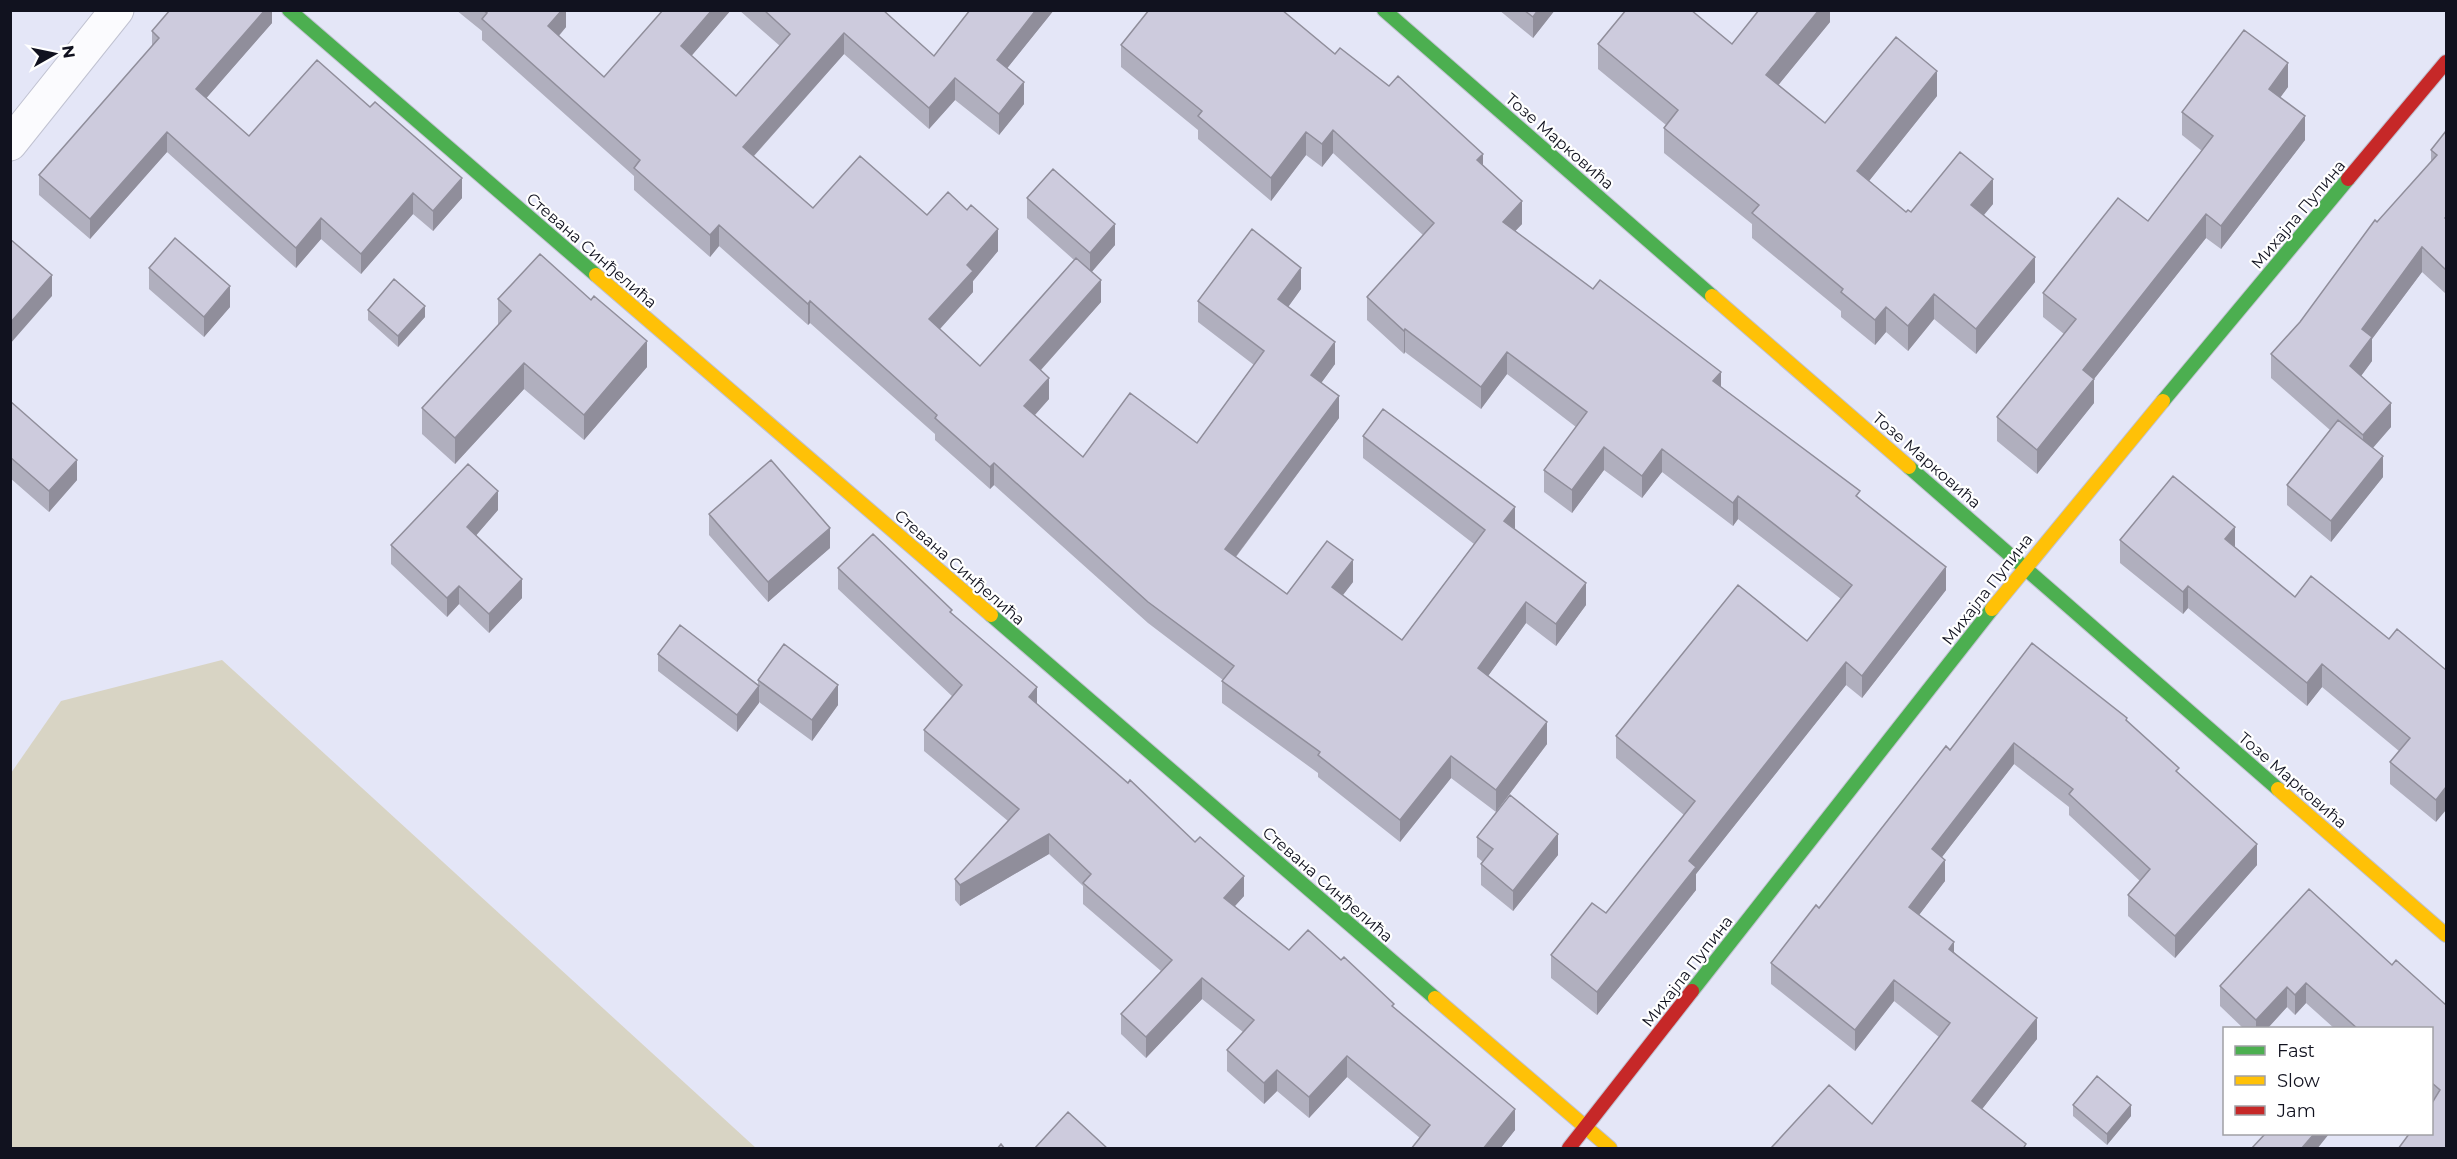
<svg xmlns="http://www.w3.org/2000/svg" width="2457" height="1159" font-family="Montserrat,sans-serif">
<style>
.green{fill:#d8d4c4}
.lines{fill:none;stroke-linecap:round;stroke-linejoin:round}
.street-casing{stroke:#c0c2d1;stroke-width:35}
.fast-casing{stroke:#c0c2d1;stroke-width:16}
.slow-casing{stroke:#c0c2d1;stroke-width:16}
.jam-casing{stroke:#c0c2d1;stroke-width:16}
.street{stroke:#fbfbfe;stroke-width:33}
.fast{stroke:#4caf50;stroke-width:14}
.slow{stroke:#ffc107;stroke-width:14}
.jam{stroke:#c62828;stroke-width:14}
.wall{fill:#b0afbe}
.shaded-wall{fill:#908e9b}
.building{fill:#cdcbdd;stroke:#908e9b;stroke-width:1.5}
.labels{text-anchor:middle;stroke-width:4.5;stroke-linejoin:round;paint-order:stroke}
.street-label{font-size:16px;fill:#11121f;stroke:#fff}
</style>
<rect width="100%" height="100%" fill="#e4e6f7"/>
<!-- green -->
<path class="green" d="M 222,660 L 756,1148 L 11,1148 L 11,773 L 61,701 Z"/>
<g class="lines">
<!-- street casing -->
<g class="street-casing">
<path id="street" d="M 10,144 L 117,10"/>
</g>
<!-- fast casing -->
<g class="fast-casing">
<path id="fast" d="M 289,10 L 596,275
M 1384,10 L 1712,296
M 2163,401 L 2348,179
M 1909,467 L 2278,789
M 991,615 L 1435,998
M 1692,991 L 1992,609"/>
</g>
<!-- slow casing -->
<g class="slow-casing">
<path id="slow" d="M 596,275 L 991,615
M 1712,296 L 1909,467
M 1992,609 L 2163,401
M 2278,789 L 2446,935
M 1435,998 L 1610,1148"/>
</g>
<!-- jam casing -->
<g class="jam-casing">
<path id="jam" d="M 2348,179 L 2446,62
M 1569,1148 L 1692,991"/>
</g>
<!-- street -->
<use href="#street" class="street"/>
<!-- fast -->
<use href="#fast" class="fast"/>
<!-- slow -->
<use href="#slow" class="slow"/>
<!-- jam -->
<use href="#jam" class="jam"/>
</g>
<!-- wall -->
<path class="wall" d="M 272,10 L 272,23 L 206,98 L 249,136 L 462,198 L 433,231 L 413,214 L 361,274 L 321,239 L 296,268 L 167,152 L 90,239 L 39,195 L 39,175 L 152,47 L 152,31 Z
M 456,10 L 566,10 L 566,27 L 559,36 L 604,77 L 731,10 L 691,56 L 736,96 L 780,46 L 739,10 L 883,10 L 934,56 L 970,10 L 1054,10 L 1007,68 L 1024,104 L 999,135 L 955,100 L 929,129 L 844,54 L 754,156 L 813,208 L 927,215 L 998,251 L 973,281 L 973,292 L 940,329 L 980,366 L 1074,260 L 1027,218 L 1027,198 L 1115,245 L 1092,271 L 1101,302 L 1041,370 L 1049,399 L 1035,415 L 1083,457 L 1197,443 L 1254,365 L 1198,322 L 1198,301 L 1301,289 L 1288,307 L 1335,364 L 1321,383 L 1339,418 L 1236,557 L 1287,594 L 1353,582 L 1343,595 L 1402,640 L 1474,544 L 1363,458 L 1363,436 L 1515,529 L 1586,605 L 1556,646 L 1526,623 L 1488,676 L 1547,744 L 1496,812 L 1451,778 L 1400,842 L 1318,777 L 1318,773 L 1222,703 L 1222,681 L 1223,680 L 1148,623 L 994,485 L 990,489 L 935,440 L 935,434 L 810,323 L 808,325 L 719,246 L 710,257 L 634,190 L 634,176 L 482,40 L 482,31 Z
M 1499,10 L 1555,10 L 1533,38 Z
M 1830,10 L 1830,22 L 1778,85 L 1825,123 L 1937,96 L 1869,181 L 1906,212 L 1911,212 L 1993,204 L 1984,215 L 2035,282 L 1976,354 L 1934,319 L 1908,351 L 1886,332 L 1875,345 L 1841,317 L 1841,311 L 1752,238 L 1752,224 L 1664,153 L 1664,128 L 1666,125 L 1598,69 L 1598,44 L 1732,44 Z
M 1121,45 L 1335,54 L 1483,166 L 1522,224 L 1515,231 L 1721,387 L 1860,498 L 1946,590 L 1862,698 L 1846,685 L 1696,874 L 1696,890 L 1597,1015 L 1551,978 L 1551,955 L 1606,913 L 1684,815 L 1616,758 L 1616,736 L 1807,641 L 1841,599 L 1738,519 L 1733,526 L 1662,472 L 1642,498 L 1604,470 L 1572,513 L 1544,492 L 1544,470 L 1576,427 L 1507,374 L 1481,409 L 1405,352 L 1404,354 L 1367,320 L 1367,297 L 1423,235 L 1333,153 L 1322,167 L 1306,155 L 1271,201 L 1198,139 L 1198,130 L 1121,67 Z
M 2288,87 L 2280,97 L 2305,140 L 2221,249 L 2206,238 L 2094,379 L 2094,403 L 2037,474 L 1997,441 L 1997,417 L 2064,334 L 2043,317 L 2043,293 L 2148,221 L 2202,151 L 2182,135 L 2182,112 Z
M 2446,131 L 2446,294 L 2422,272 L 2372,339 L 2372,361 L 2361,376 L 2391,427 L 2373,448 L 2383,477 L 2331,542 L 2287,505 L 2287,485 L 2330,430 L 2271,378 L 2271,354 L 2300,322 L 2377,222 L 2431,162 L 2431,150 Z
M 149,268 L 230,307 L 204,337 L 149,289 Z
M 498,299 L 647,367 L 584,440 L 524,389 L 455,464 L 422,434 L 422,408 L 498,325 Z
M 368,310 L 425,317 L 398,347 L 368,320 Z
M 10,401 L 77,480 L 49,512 L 10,478 Z
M 498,510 L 476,535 L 522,598 L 489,633 L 459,604 L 447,617 L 391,564 L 391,545 Z
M 709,514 L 830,548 L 768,602 L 709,535 Z
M 2120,540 L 2235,547 L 2295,597 L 2389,639 L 2446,670 L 2436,822 L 2390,784 L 2390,762 L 2399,751 L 2322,687 L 2307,706 L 2188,608 L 2183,614 L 2120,563 Z
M 838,568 L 952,614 L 1037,704 L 1244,896 L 1235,906 L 1289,950 L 1394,1008 L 1515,1130 L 1500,1149 L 1411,1149 L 1420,1138 L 1347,1077 L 1309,1118 L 1277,1091 L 1264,1104 L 1227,1071 L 1227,1050 L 1243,1032 L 1202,999 L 1146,1058 L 1121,1034 L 1121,1014 L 1161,971 L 1083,904 L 1083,886 L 1049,854 L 960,906 L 955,900 L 955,879 L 1008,821 L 924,751 L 924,730 L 953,697 L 838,589 Z
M 658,654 L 758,684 L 758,680 L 838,705 L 812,741 L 759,702 L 737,732 L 658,671 Z
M 2127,721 L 2179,774 L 2257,865 L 2175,958 L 2128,916 L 2128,895 L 2140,881 L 2069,815 L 2069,807 L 2014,764 L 1942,857 L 1945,881 L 1919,915 L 2037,1039 L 1982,1109 L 2026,1149 L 1772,1149 L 1772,1147 L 1872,1124 L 1939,1037 L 1894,1001 L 1855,1051 L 1771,984 L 1771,963 L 1819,908 L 1950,750 Z
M 1477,837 L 1558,855 L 1513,911 L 1481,885 L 1481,864 L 1483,862 L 1477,857 Z
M 2392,965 L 2446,1005 L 2446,1149 L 2432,1134 L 2432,1029 L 2335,1029 L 2306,1003 L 2295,1015 L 2287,1007 L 2267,1029 L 2244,1029 L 2220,1006 L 2220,986 Z
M 2073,1105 L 2131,1116 L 2107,1145 L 2073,1116 Z"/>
<!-- shaded-wall -->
<path class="shaded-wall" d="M 265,10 L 272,10 L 272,23 L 196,110 L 196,89 Z
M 562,10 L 566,10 L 566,27 L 548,48 L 548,26 Z
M 712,10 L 731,10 L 681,68 L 681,46 Z
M 1036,10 L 1054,10 L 997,81 L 997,60 Z
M 1538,10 L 1555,10 L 1533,38 L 1533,17 Z
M 1819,10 L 1830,10 L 1830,22 L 1766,100 L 1766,75 Z
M 844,33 L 844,54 L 743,168 L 743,147 Z
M 2288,63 L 2288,87 L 2269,113 L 2269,89 Z
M 1937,71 L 1937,96 L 1857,196 L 1857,171 Z
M 955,78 L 955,100 L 929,129 L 929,108 Z
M 1024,82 L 1024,104 L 999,135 L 999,114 Z
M 2305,116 L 2305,140 L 2221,249 L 2221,226 Z
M 1333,130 L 1333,153 L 1322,167 L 1322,144 Z
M 167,132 L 167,152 L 90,239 L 90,219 Z
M 1306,132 L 1306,155 L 1271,201 L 1271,178 Z
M 1483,154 L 1483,176 L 1477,160 Z
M 462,178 L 462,198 L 433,231 L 433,211 Z
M 1993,179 L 1993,204 L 1971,230 L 1971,205 Z
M 413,193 L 413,214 L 361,274 L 361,254 Z
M 1522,201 L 1522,224 L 1503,244 L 1503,222 Z
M 2206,214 L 2206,238 L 2094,379 L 2094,403 L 2037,474 L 2037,450 L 2083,370 Z
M 321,218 L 321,239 L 296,268 L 296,248 Z
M 1115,224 L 1115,245 L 1090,274 L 1090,253 Z
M 719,225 L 719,246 L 710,257 L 710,235 Z
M 998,229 L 998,251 L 973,281 L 973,292 L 929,341 L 929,319 L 967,265 Z
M 2422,247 L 2422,272 L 2372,339 L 2372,361 L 2350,391 L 2350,366 L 2362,329 Z
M 2035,257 L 2035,282 L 1976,354 L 1976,329 Z
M 1301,268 L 1301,289 L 1278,321 L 1278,299 Z
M 52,275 L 52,296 L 10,344 L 10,323 Z
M 1101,280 L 1101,302 L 1030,382 L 1030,360 Z
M 230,286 L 230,307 L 204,337 L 204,317 Z
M 1934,294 L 1934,319 L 1908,351 L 1908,326 Z
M 810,301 L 810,323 L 808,325 L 808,304 Z
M 425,306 L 425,317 L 398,347 L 398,336 Z
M 1886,307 L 1886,332 L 1875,345 L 1875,320 Z
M 1405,329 L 1405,352 L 1404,354 L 1404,331 Z
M 647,341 L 647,367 L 584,440 L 584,415 Z
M 1335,342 L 1335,364 L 1311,397 L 1311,375 Z
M 1507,352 L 1507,374 L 1481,409 L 1481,387 Z
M 524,363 L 524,389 L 455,464 L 455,438 Z
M 1721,372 L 1721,394 L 1713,381 Z
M 1049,378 L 1049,399 L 1024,427 L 1024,406 Z
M 1339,396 L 1339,418 L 1225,571 L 1225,549 Z
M 2391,403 L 2391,427 L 2363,459 L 2363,435 Z
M 1604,447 L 1604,470 L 1572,513 L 1572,490 Z
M 1662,449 L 1662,472 L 1642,498 L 1642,476 Z
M 2383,456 L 2383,477 L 2331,542 L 2331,521 Z
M 77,460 L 77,480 L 49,512 L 49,491 Z
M 994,463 L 994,485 L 990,489 L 990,467 Z
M 498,491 L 498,510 L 467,546 L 467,527 Z
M 1738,496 L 1738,519 L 1733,526 L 1733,503 Z
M 1515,507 L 1515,529 L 1504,521 Z
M 2235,527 L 2235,550 L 2225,539 Z
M 830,528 L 830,548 L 768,602 L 768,582 Z
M 1353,560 L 1353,582 L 1332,609 L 1332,587 Z
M 1946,567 L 1946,590 L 1862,698 L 1862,676 Z
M 522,579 L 522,598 L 489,633 L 489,614 Z
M 1586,583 L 1586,605 L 1556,646 L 1556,624 Z
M 459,586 L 459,604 L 447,617 L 447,598 Z
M 2188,586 L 2188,608 L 2183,614 L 2183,592 Z
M 1526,602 L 1526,623 L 1478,690 L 1478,668 Z
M 1846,662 L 1846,685 L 1696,874 L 1696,890 L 1597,1015 L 1597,992 L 1689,861 Z
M 2322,664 L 2322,687 L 2307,706 L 2307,683 Z
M 838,685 L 838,705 L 812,741 L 812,720 Z
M 759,686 L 759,703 L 737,732 L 737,715 Z
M 1037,687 L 1037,708 L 1029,697 Z
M 1547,722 L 1547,744 L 1496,812 L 1496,790 Z
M 2014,743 L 2014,764 L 1932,870 L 1932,849 Z
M 1451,756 L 1451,778 L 1400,842 L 1400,820 Z
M 2446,787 L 2446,810 L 2436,822 L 2436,800 Z
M 1049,834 L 1049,854 L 960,906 L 960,885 Z
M 1558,834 L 1558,855 L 1513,911 L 1513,891 Z
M 2257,844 L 2257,865 L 2175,958 L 2175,936 Z
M 1945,860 L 1945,881 L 1909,928 L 1909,907 Z
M 1244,876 L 1244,896 L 1224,918 L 1224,898 Z
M 1954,942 L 1954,964 L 1949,949 Z
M 1202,978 L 1202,999 L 1146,1058 L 1146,1037 Z
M 1894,980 L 1894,1001 L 1855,1051 L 1855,1030 Z
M 2306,983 L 2306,1003 L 2295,1015 L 2295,995 Z
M 2287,987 L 2287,1007 L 2267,1029 L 2256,1029 L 2256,1020 Z
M 2037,1018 L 2037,1039 L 1972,1122 L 1972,1101 Z
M 1347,1056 L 1347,1077 L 1309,1118 L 1309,1097 Z
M 1277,1070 L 1277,1091 L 1264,1104 L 1264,1083 Z
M 2131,1105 L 2131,1116 L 2107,1145 L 2107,1134 Z
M 1515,1109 L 1515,1130 L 1500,1149 L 1483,1149 Z
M 2314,1134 L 2329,1134 L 2317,1149 L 2301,1149 Z"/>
<!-- building -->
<path class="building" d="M 170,10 L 265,10 L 196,89 L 249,136 L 317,60 L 370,107 L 375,102 L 462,178 L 433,211 L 413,193 L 361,254 L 321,218 L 296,248 L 167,132 L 90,219 L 39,175 L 159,38 L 152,31 Z
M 483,10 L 562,10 L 548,26 L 604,77 L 663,10 L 712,10 L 681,46 L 736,96 L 790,34 L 764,10 L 883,10 L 934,56 L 970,10 L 1036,10 L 997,60 L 1024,82 L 999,114 L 955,78 L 929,108 L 844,33 L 743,147 L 813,208 L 860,156 L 927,215 L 948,192 L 967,210 L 971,205 L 998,229 L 967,265 L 973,271 L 929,319 L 980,366 L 1076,258 L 1101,280 L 1030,360 L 1049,378 L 1024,406 L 1083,457 L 1130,393 L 1197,443 L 1264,351 L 1198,301 L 1252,229 L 1301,268 L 1278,299 L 1335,342 L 1311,375 L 1339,396 L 1225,549 L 1287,594 L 1327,541 L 1353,560 L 1332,587 L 1402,640 L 1485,530 L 1363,436 L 1383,409 L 1515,507 L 1504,521 L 1586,583 L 1556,624 L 1526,602 L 1478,668 L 1547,722 L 1496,790 L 1451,756 L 1400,820 L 1318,755 L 1320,752 L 1222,681 L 1234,666 L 1148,602 L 994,463 L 990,467 L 935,418 L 937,415 L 810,301 L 808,304 L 719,225 L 710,235 L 634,168 L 640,160 L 482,19 L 487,13 Z
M 1149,10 L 1282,10 L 1335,54 L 1340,48 L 1389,86 L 1398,76 L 1483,154 L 1477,160 L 1522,201 L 1503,222 L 1593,289 L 1600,280 L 1721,372 L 1713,381 L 1860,491 L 1856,496 L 1946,567 L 1862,676 L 1846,662 L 1689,861 L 1696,867 L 1597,992 L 1551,955 L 1592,903 L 1606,913 L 1695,801 L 1616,736 L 1738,585 L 1807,641 L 1852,585 L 1738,496 L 1733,503 L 1662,449 L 1642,476 L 1604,447 L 1572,490 L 1544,470 L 1587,412 L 1507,352 L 1481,387 L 1405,329 L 1404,331 L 1367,297 L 1434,223 L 1333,130 L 1322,144 L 1306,132 L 1271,178 L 1198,116 L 1202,111 L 1121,45 Z
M 1524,10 L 1538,10 L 1533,17 Z
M 1626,10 L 1691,10 L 1732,44 L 1759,10 L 1819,10 L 1766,75 L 1825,123 L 1896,37 L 1937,71 L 1857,171 L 1906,212 L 1908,210 L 1911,212 L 1960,152 L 1993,179 L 1971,205 L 2035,257 L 1976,329 L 1934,294 L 1908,326 L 1886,307 L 1875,320 L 1841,292 L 1843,289 L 1752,213 L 1759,205 L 1664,128 L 1678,110 L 1598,44 Z
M 2244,30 L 2288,63 L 2269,89 L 2305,116 L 2221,226 L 2206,214 L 2083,370 L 2094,379 L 2037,450 L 1997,417 L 2076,319 L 2043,293 L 2118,198 L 2148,221 L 2213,136 L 2182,112 Z
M 2446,131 L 2446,217 L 2445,218 L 2446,219 L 2446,270 L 2422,247 L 2362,329 L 2372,337 L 2350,366 L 2391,403 L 2363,435 L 2271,354 L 2300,322 L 2375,220 L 2377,222 L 2437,155 L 2431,150 Z
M 1053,169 L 1115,224 L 1090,253 L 1027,198 Z
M 175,238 L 230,286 L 204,317 L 149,268 Z
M 10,239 L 52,275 L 10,323 Z
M 540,254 L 591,300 L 594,296 L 647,341 L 584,415 L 524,363 L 455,438 L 422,408 L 511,311 L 498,299 Z
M 394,279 L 425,306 L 398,336 L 368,310 Z
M 10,401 L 77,460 L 49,491 L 10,457 Z
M 2338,420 L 2383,456 L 2331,521 L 2287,485 Z
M 771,460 L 830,528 L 768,582 L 709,514 Z
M 468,464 L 498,491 L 467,527 L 522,579 L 489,614 L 459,586 L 447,598 L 391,545 Z
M 2173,476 L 2235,527 L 2225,539 L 2295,597 L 2311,576 L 2389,639 L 2397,629 L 2446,670 L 2446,787 L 2436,800 L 2390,762 L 2410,738 L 2322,664 L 2307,683 L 2188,586 L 2183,592 L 2120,540 Z
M 873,534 L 952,610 L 950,612 L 1037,687 L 1029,697 L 1128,783 L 1130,780 L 1195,842 L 1200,837 L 1244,876 L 1224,898 L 1289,950 L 1308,930 L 1341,960 L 1344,957 L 1394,1004 L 1392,1006 L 1515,1109 L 1483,1149 L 1411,1149 L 1430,1125 L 1347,1056 L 1309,1097 L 1277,1070 L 1264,1083 L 1227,1050 L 1254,1020 L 1202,978 L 1146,1037 L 1121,1014 L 1172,960 L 1083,883 L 1091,874 L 1049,834 L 960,885 L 955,879 L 1019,809 L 924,730 L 962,685 L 838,568 Z
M 680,625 L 759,686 L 737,715 L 658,654 Z
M 2032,643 L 2127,718 L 2126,720 L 2179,768 L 2176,771 L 2257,844 L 2175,936 L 2128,895 L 2150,869 L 2069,794 L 2073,789 L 2014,743 L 1932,849 L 1945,860 L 1909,907 L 1954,942 L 1949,949 L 2037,1018 L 1972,1101 L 2026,1144 L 2023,1149 L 1773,1149 L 1772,1147 L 1829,1085 L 1872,1124 L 1950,1023 L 1894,980 L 1855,1030 L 1771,963 L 1816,905 L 1819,908 L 1946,746 L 1950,750 Z
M 784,644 L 838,685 L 812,720 L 758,680 Z
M 1510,795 L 1558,834 L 1513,891 L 1481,864 L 1493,849 L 1477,837 Z
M 2309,889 L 2392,965 L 2396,960 L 2446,1005 L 2446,1149 L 2398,1149 L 2409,1134 L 2432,1134 L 2432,1103 L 2440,1090 L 2432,1083 L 2432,1029 L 2358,1029 L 2306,983 L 2295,995 L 2287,987 L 2256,1020 L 2220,986 Z
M 2097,1076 L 2131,1105 L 2107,1134 L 2073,1105 Z
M 1068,1112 L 1108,1149 L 1034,1149 Z
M 2265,1134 L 2314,1134 L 2301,1149 L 2251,1149 Z
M 1001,1144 L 1005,1149 L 997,1149 Z"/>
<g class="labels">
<!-- street labels -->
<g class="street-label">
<text transform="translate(1560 141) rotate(41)" y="6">Тозе Марковића</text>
<text transform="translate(2298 214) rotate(-50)" y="6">Михајла Пупина</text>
<text transform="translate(592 250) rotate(41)" y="6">Стевана Синђелића</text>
<text transform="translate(1927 460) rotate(41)" y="6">Тозе Марковића</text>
<text transform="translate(960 567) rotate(41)" y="6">Стевана Синђелића</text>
<text transform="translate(1987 589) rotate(-52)" y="6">Михајла Пупина</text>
<text transform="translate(2293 780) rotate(41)" y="6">Тозе Марковића</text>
<text transform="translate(1328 884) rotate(41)" y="6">Стевана Синђелића</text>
<text transform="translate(1687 971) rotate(-52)" y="6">Михајла Пупина</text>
</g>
</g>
<!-- border -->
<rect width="2457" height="1159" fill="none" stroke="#11121f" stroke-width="24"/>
<!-- legend -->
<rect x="2223" y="1027" width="210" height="108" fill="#ffffff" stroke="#a0a0a5" stroke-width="1.5"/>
<rect x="2235" y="1046" width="30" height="9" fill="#4caf50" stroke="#a0a0a5" stroke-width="1.5"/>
<text x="2277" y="1057" font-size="18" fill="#11121f">Fast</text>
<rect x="2235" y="1076" width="30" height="9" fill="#ffc107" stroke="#a0a0a5" stroke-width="1.5"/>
<text x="2277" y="1087" font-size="18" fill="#11121f">Slow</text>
<rect x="2235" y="1106" width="30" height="9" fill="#c62828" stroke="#a0a0a5" stroke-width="1.5"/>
<text x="2277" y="1117" font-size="18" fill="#11121f">Jam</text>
<!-- north arrow -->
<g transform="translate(54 54) rotate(81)" stroke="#ffffff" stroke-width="4.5" paint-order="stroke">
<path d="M0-4.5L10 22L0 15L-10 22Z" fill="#11121f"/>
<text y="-9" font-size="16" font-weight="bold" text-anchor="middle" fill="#11121f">N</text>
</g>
</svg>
